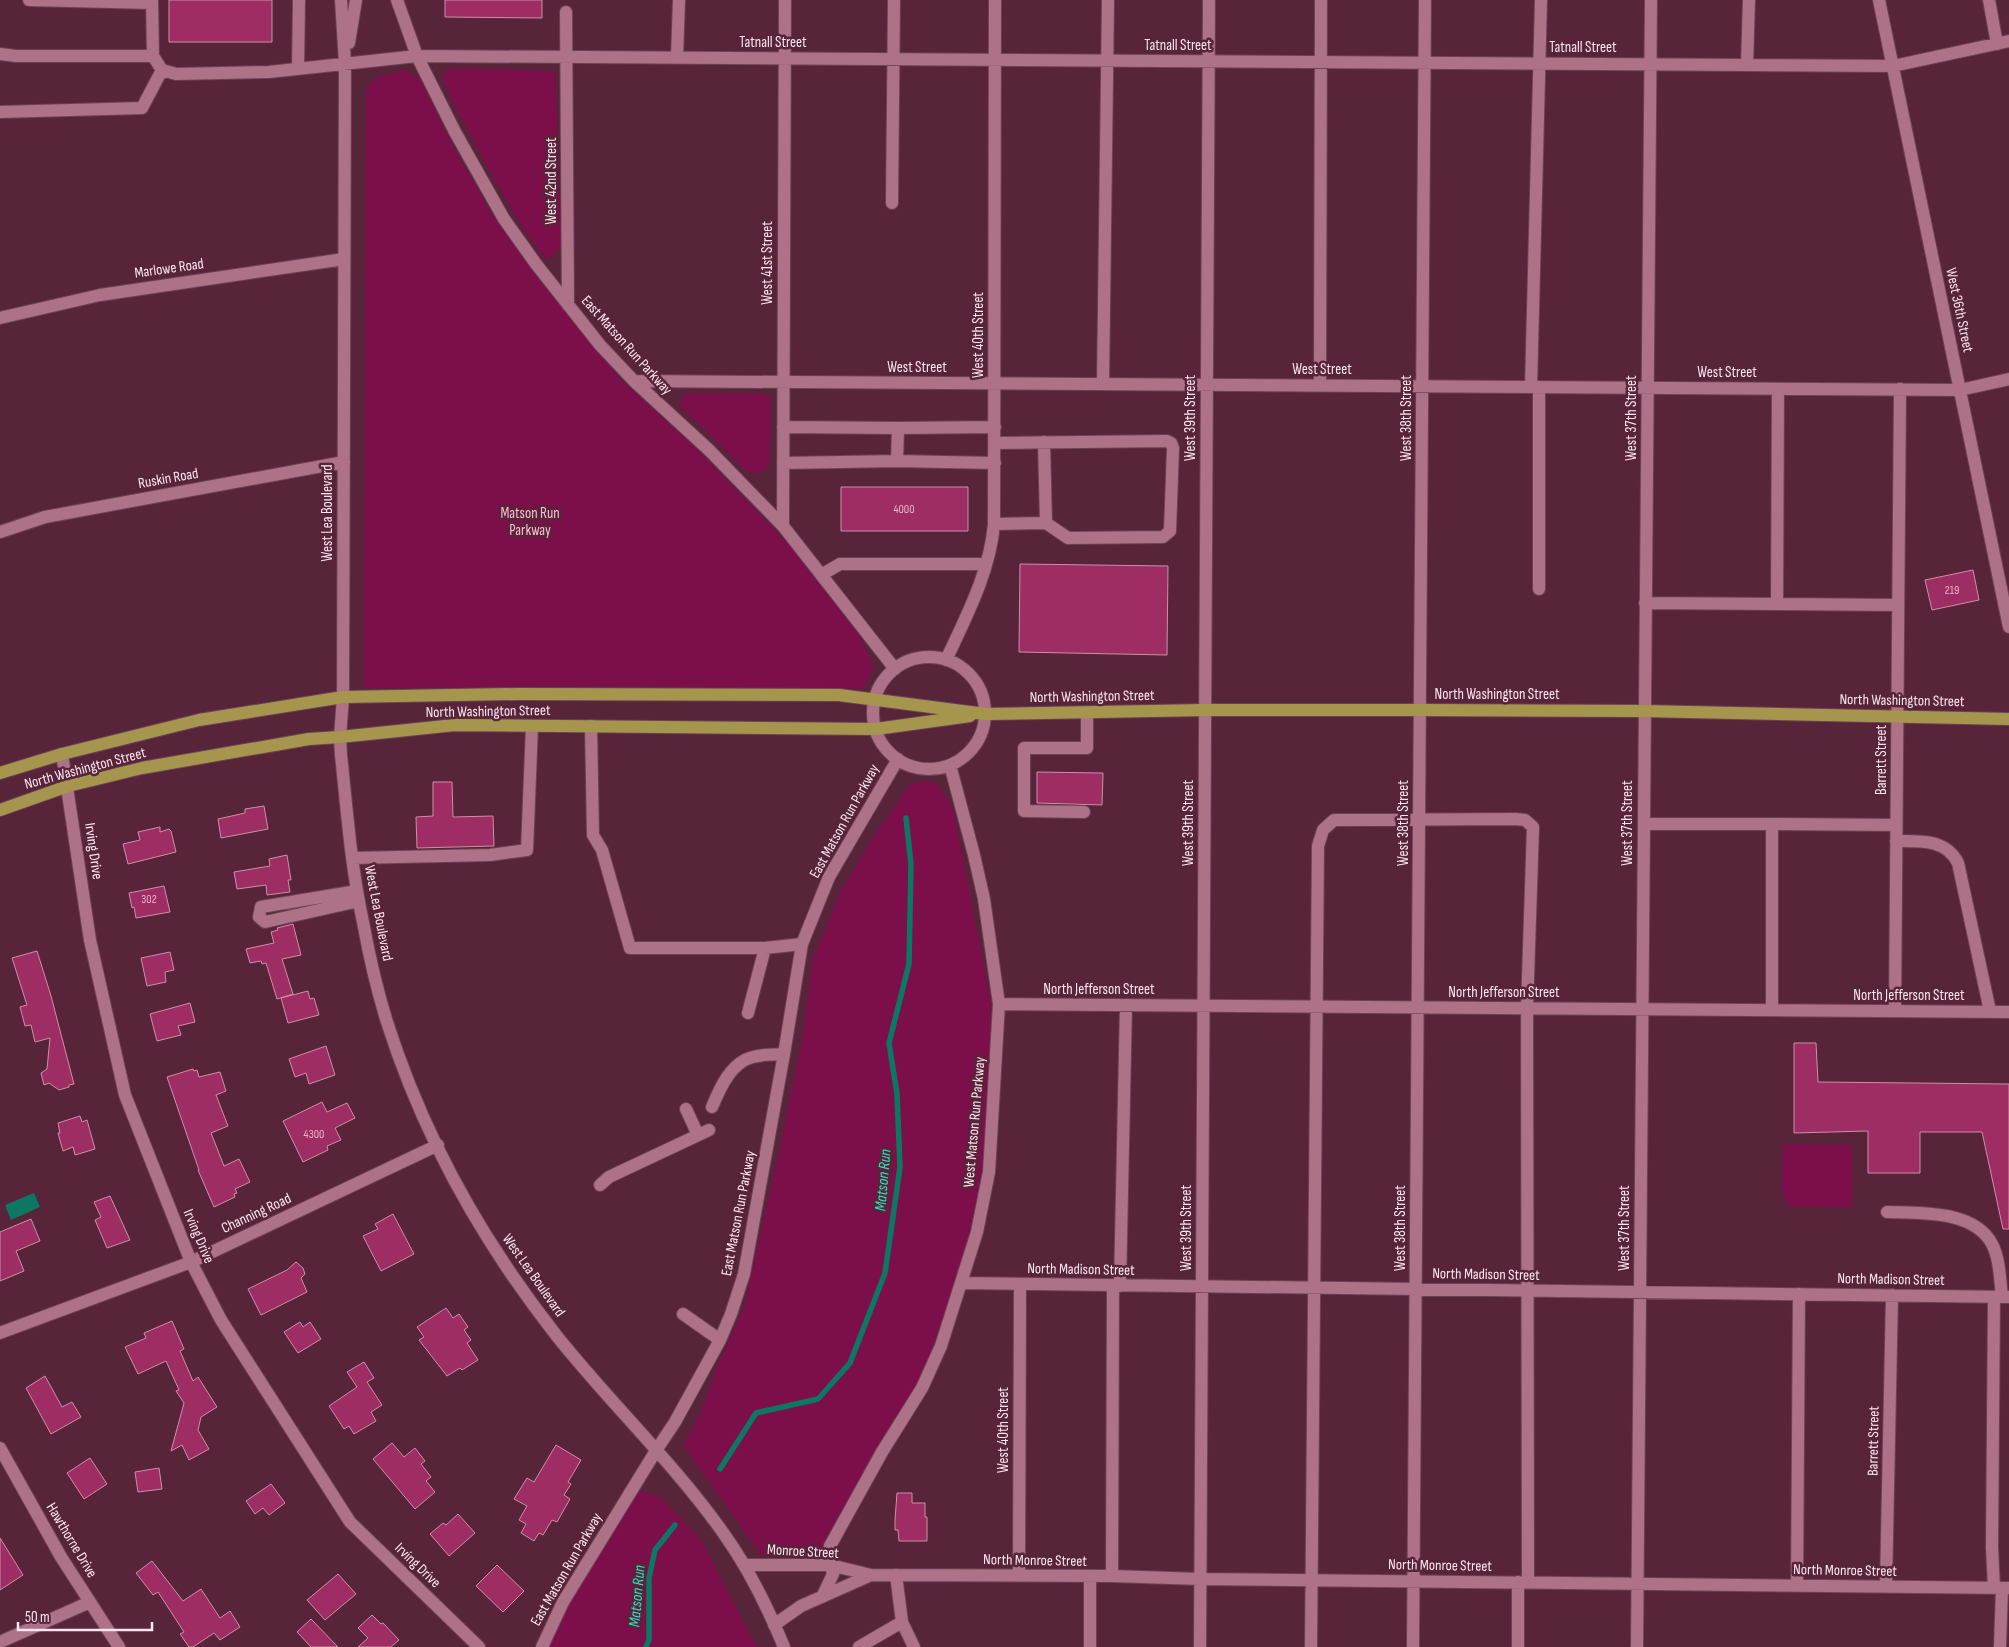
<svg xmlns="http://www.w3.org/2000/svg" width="2009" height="1647" font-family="'Sofia Sans Condensed',sans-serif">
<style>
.green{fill:#7c0e49}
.water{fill:#0c7864}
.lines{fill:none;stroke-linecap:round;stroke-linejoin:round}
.stream{stroke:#0c7864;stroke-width:5.5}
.building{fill:#9d2d63;stroke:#cd90a7}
.minor-casing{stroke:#6c4256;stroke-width:14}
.major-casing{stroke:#6c4256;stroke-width:14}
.minor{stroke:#ad7188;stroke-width:12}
.major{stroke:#a6964d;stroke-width:12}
.labels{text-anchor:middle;stroke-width:5;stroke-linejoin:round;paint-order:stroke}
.number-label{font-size:12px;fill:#e4b8ca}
.street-label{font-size:15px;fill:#fbe6ed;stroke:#57243a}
.park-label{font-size:15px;fill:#fbbed4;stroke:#57243a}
.water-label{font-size:16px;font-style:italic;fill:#29e5c0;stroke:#57243a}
</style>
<rect width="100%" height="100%" fill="#57243a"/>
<!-- green -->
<path class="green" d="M 450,68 L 555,71 L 562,246 L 548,260 C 530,242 517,218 504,196 C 483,159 463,122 444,83 L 443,75 Z
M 404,70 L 421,80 L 450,141 L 493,216 L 540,281 L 621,380 L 698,450 L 789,545 L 861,637 L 873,668 L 863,689 L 655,687 L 364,688 L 366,89 L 373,79 Z
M 687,393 L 763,394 L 768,396 L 771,400 L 769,465 L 761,472 L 752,474 L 744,469 L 681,407 L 680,401 Z
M 936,782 L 953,808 L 991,1003 L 991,1129 L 982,1207 L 946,1332 L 830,1546 L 809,1557 L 762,1556 L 683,1445 L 698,1418 L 718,1365 L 744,1308 L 781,1144 L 803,1036 L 813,960 L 841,891 L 873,837 L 911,783 Z
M 1783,1144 L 1852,1145 L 1852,1207 L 1788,1206 L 1782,1191 Z
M 632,1489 L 660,1497 L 700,1538 L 757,1647 L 542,1647 Z"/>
<!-- water -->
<path class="water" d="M 34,1193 L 40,1207 L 11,1220 L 5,1205 Z"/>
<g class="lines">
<!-- stream -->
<path class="stream" d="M 720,1469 L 756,1413 L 818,1399 L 850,1363 L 885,1273 L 900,1167 L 897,1094 L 889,1043 L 909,964 L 911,864 L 906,818
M 646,1647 L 649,1640 L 649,1578 L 655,1550 L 675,1525"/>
</g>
<!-- building -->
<path class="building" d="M 169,0 L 272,0 L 272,42 L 169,42 Z
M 445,0 L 542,0 L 542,18 L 445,17 Z
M 841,487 L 968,487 L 968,531 L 841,531 Z
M 1020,564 L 1168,566 L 1167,655 L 1019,652 Z
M 1973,570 L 1979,600 L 1932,610 L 1925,580 Z
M 1037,772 L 1103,773 L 1102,805 L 1037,803 Z
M 433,782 L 452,782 L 453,817 L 493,816 L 494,846 L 417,848 L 416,817 L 433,816 Z
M 264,806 L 268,829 L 221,838 L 218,819 L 245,813 L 245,809 Z
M 160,827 L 160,832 L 169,829 L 171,831 L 176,852 L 128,864 L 123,844 L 140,840 L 138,832 Z
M 287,855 L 291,880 L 288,880 L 290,892 L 267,895 L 266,885 L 237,889 L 234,872 L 270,866 L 269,859 Z
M 164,886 L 170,912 L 136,918 L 134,907 L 132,908 L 129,893 Z
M 293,924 L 301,955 L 282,959 L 293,994 L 277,999 L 266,963 L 262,964 L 261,961 L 250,963 L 246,949 L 274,943 L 271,932 L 278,930 L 277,928 Z
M 37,951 L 51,996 L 74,1084 L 69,1085 L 69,1087 L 59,1090 L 49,1083 L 44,1085 L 41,1073 L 47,1069 L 50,1038 L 35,1042 L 31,1025 L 25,1026 L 20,1007 L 27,1005 L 12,958 Z
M 170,952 L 174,970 L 165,972 L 166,982 L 147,986 L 141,958 Z
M 308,991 L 310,999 L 314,998 L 319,1015 L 288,1023 L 281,998 Z
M 190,1003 L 195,1022 L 178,1026 L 181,1035 L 157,1041 L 150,1014 Z
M 1794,1043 L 1816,1043 L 1818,1082 L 2009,1084 L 2009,1229 L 2003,1229 L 1982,1132 L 1920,1132 L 1920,1173 L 1868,1173 L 1868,1131 L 1794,1133 Z
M 326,1046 L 335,1075 L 309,1084 L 306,1073 L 295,1077 L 289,1059 Z
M 193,1069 L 194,1071 L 197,1070 L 199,1077 L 220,1072 L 226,1091 L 216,1095 L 228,1126 L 211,1133 L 224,1166 L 239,1159 L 250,1182 L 235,1189 L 237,1193 L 234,1194 L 235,1197 L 214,1207 L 198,1170 L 199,1170 L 167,1077 Z
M 322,1102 L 327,1112 L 347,1103 L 355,1118 L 335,1128 L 341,1140 L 327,1146 L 328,1150 L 303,1162 L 283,1121 Z
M 80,1116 L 82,1122 L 87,1120 L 95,1149 L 75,1155 L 73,1147 L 63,1151 L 58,1133 L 60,1133 L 58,1123 Z
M 110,1196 L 130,1240 L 107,1248 L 95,1220 L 101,1217 L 94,1202 Z
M 393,1214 L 414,1254 L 381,1271 L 363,1236 L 378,1229 L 375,1224 Z
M 31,1219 L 40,1241 L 16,1251 L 24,1271 L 0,1281 L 0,1232 Z
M 296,1262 L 303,1268 L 305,1274 L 301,1278 L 307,1292 L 261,1315 L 248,1289 L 287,1270 Z
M 446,1308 L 453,1318 L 459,1314 L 468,1327 L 464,1330 L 471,1340 L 467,1343 L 478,1360 L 462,1370 L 460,1368 L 447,1376 L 419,1340 L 424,1337 L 417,1327 Z
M 172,1321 L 184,1349 L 180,1351 L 193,1381 L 198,1377 L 217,1407 L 201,1417 L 198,1430 L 209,1449 L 189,1460 L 182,1445 L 171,1451 L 184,1403 L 176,1391 L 179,1390 L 166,1361 L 138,1374 L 125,1347 L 146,1338 L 144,1333 Z
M 300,1322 L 303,1327 L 310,1322 L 321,1339 L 298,1353 L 284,1332 Z
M 364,1362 L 374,1378 L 367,1382 L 382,1405 L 371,1412 L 376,1421 L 354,1434 L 349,1426 L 344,1429 L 329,1406 L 357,1387 L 347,1372 Z
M 45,1376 L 62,1407 L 72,1402 L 81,1417 L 51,1434 L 26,1388 Z
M 392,1443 L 404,1457 L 415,1448 L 425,1461 L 421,1464 L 431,1477 L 426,1481 L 435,1492 L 415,1509 L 373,1459 Z
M 556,1445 L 581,1460 L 568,1482 L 571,1484 L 564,1495 L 570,1499 L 557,1522 L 552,1520 L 543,1535 L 539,1533 L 534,1541 L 521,1533 L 526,1524 L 519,1520 L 527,1506 L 514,1499 L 527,1478 L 534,1482 Z
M 90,1458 L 107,1484 L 84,1499 L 67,1473 Z
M 159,1468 L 162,1489 L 138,1492 L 135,1472 Z
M 271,1484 L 285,1503 L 269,1515 L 263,1508 L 255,1514 L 246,1501 Z
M 897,1493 L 912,1493 L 912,1503 L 925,1503 L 925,1517 L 927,1517 L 927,1541 L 899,1541 L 898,1530 L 895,1530 L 895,1520 Z
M 458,1514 L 475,1533 L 449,1556 L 430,1534 L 443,1523 L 446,1525 Z
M 0,1538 L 23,1575 L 0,1590 Z
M 152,1561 L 183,1601 L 201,1589 L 220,1618 L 230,1611 L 240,1627 L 220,1640 L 214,1633 L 193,1647 L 189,1647 L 180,1634 L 184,1632 L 158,1592 L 153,1595 L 136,1573 Z
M 497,1565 L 524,1591 L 503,1612 L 476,1586 Z
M 338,1574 L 356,1594 L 325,1620 L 307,1600 Z
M 372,1615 L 381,1624 L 383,1623 L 399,1640 L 391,1647 L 358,1647 L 368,1638 L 358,1628 Z
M 311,1619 L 338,1647 L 311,1647 L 297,1632 Z"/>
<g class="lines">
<!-- minor casing -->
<g class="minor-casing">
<path id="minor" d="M 29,0 L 152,3
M 152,0 L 153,56 L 162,70 L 176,74 L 269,72 L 417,56 L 1893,66 L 2009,41
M 341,0 L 345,63 L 343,697 L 340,737 L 341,755 C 347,811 351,867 363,922 C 369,955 377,990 387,1022 C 423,1135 483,1242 556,1335 C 610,1403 674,1463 724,1534 C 749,1569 768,1608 784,1647
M 397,0 L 417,56 L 455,132 L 504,219 L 536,264 L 600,345 L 634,381 L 709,450 L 783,526 L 895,669
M 1879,0 L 2009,627
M 1989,0 L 1997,44
M 566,12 L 568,305
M 349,43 L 356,0
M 0,54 L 16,56 L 153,56
M 677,57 L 679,0
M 1747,65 L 1749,0
M 298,69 L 299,0
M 0,112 L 142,108 L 162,70
M 892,203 L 894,0
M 0,318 L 100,295 L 344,259
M 634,381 L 1960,390 L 2009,379
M 1103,384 L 1108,0
M 1320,386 L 1321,0
M 1531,387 L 1541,0
M 783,427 L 898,428 L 995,427
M 1044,442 L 1046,523
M 897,461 L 898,428
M 783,463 L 897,461 L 995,463
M 994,524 L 1046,523 L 1068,538 L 1163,537 L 1170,531 L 1173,448 L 1171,443 L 1167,441 L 995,443
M 783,526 L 785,0
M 0,532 L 45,517 L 344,462
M 821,575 L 840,564 L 986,564
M 1539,589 L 1539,387
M 1645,603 L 1898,605
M 1777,604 L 1778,389
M873 713a56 56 0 1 1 112 0a56 56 0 1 1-112 0Z
M 946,660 C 966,617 990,572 994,524 L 995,0
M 591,726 L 593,835 L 602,850 L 630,948 L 765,948
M 62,754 L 90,940 L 125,1095 L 191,1262 L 221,1320 L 350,1522 L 479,1647
M 1084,812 L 1024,811 L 1024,748 L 1087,748 L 1087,713
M 1644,824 L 1772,824 L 1772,1010
M 1772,824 L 1896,825
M 1896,841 C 1920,841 1946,839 1958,863 L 1990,1011
M 352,858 L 490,855 L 527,850 L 532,726
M 357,891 L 261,907 L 259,917 L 265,922 L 359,901
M 999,1004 L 2009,1012
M 1895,1011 L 1900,389
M 748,1013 L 765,948 L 802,944
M 712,1107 C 720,1088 731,1062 753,1057 C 763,1054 774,1055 784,1054
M 686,1109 L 698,1135
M 600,1185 L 609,1177 L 709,1130
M 1887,1212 C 1920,1213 1974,1210 1992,1244 C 2000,1259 2000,1281 2002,1297
M 962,1283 L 2009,1297
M 1120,1286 L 1126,1005
M 1994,1297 L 1992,1548 L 1994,1588
M 683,1314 L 720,1340
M 0,1333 L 191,1262 L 438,1145
M 0,1448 L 61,1557 L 119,1647
M 744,1565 L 830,1565 L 871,1575 L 1112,1576 L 1200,1579 L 2009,1588
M 1019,1576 L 1020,1285
M 1112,1576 L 1113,1286
M 1797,1585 L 1799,1294
M 1886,1586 L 1892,1295
M 822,1597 L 833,1574 L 828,1556 L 830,1546 L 882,1452 L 922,1388 L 941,1346 L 977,1232 L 989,1172 L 999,1004 L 984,899 L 974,855 L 950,765
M 902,1622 L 914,1647
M 774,1625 L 801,1606 L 871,1575
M 0,1642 L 90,1602
M 542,1647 L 563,1602 L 657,1449 L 675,1422 L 720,1340 L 731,1314 L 744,1274 L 784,1054 L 802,944 L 829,877 L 898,759
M 859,1647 L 902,1622 L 896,1575
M 1090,1647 L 1090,1577
M 1200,1647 L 1209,0
M 1311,1647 L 1318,846 L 1323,830 L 1334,820 L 1515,819 L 1525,820 L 1533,827 L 1527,1008 L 1528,1582
M 1413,1647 L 1425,0
M 1518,1647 L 1518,1582
M 1637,1647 L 1651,0
M 2000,1647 L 2002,1588"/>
</g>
<!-- major casing -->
<g class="major-casing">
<path id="major" d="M 0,773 L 62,754 L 199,720 L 343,697 L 517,694 L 839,695 L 985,714 L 1205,710 L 1420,710 L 1644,711 L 2009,719
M 0,810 L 68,786 L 142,768 L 309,739 L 340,737 L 455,725 L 876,729 L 970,716"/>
</g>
<!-- minor -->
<use href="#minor" class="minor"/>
<!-- major -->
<use href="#major" class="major"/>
</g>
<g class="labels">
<!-- number labels -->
<g class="number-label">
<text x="904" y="513">4000</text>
<text x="1952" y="594">219</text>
<text x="149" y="903">302</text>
<text x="314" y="1138">4300</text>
</g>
<!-- street labels -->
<g class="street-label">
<text x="773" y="47">Tatnall Street</text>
<text x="1178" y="50">Tatnall Street</text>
<text x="1583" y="52">Tatnall Street</text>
<text transform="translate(551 181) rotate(-90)" y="5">West 42nd Street</text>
<text transform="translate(767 263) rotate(-90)" y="5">West 41st Street</text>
<text transform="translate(169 268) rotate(-8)" y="5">Marlowe Road</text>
<text transform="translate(1960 310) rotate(78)" y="5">West 36th Street</text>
<text transform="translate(978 335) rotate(-90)" y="5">West 40th Street</text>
<text transform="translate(627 345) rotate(48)" y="5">East Matson Run Parkway</text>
<text x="917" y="372">West Street</text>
<text x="1322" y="374">West Street</text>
<text x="1727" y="377">West Street</text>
<text transform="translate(1190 418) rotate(-90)" y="5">West 39th Street</text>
<text transform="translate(1406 418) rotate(-90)" y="5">West 38th Street</text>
<text transform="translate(1631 418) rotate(-90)" y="5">West 37th Street</text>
<text transform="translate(168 478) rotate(-10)" y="5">Ruskin Road</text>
<text transform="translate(327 513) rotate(-90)" y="5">West Lea Boulevard</text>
<text x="1497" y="699">North Washington Street</text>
<text transform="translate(1092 696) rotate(-1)" y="5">North Washington Street</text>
<text transform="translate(1902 700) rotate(1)" y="5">North Washington Street</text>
<text transform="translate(488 711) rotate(-1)" y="5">North Washington Street</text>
<text transform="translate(1881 760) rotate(-90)" y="5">Barrett Street</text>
<text transform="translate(85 768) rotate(-15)" y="5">North Washington Street</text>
<text transform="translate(844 821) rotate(-61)" y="5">East Matson Run Parkway</text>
<text transform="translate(1188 823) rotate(-90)" y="5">West 39th Street</text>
<text transform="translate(1403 823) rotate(-90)" y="5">West 38th Street</text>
<text transform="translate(1627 823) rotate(-90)" y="5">West 37th Street</text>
<text transform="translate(94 851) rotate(82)" y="5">Irving Drive</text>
<text transform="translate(379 913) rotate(79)" y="5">West Lea Boulevard</text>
<text x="1099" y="994">North Jefferson Street</text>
<text x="1504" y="997">North Jefferson Street</text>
<text x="1909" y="1000">North Jefferson Street</text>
<text transform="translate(974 1122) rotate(-85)" y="5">West Matson Run Parkway</text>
<text transform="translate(256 1213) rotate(-25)" y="5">Channing Road</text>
<text transform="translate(738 1213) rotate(-79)" y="5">East Matson Run Parkway</text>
<text transform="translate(1186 1228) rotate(-90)" y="5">West 39th Street</text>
<text transform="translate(1400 1228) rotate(-90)" y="5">West 38th Street</text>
<text transform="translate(1624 1228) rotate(-90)" y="5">West 37th Street</text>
<text transform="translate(199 1236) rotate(67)" y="5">Irving Drive</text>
<text transform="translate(1081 1269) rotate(1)" y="5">North Madison Street</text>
<text transform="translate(1486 1274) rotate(1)" y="5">North Madison Street</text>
<text transform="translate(534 1275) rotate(55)" y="5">West Lea Boulevard</text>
<text transform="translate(1891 1279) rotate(1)" y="5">North Madison Street</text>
<text transform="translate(1003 1430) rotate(-90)" y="5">West 40th Street</text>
<text transform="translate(1873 1441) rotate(-89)" y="5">Barrett Street</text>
<text transform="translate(72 1540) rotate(59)" y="5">Hawthorne Drive</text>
<text transform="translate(803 1551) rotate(3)" y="5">Monroe Street</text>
<text transform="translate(1035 1560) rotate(1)" y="5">North Monroe Street</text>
<text transform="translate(418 1565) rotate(44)" y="5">Irving Drive</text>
<text transform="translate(1440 1565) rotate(1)" y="5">North Monroe Street</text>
<text transform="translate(566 1569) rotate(-60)" y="5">East Matson Run Parkway</text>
<text transform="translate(1845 1570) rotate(1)" y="5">North Monroe Street</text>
</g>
<!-- park labels -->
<g class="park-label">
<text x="530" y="518">Matson Run<tspan x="530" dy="17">Parkway</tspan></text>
</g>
<!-- water labels -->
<g class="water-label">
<text transform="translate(882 1180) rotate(-85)" y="6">Matson Run</text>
<text transform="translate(636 1596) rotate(-85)" y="6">Matson Run</text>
</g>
</g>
<!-- scale -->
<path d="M18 1622v8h134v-8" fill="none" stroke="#fbe6ed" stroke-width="2.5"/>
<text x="25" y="1622" font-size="15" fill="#fbe6ed" stroke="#57243a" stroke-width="4" paint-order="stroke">50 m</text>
</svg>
